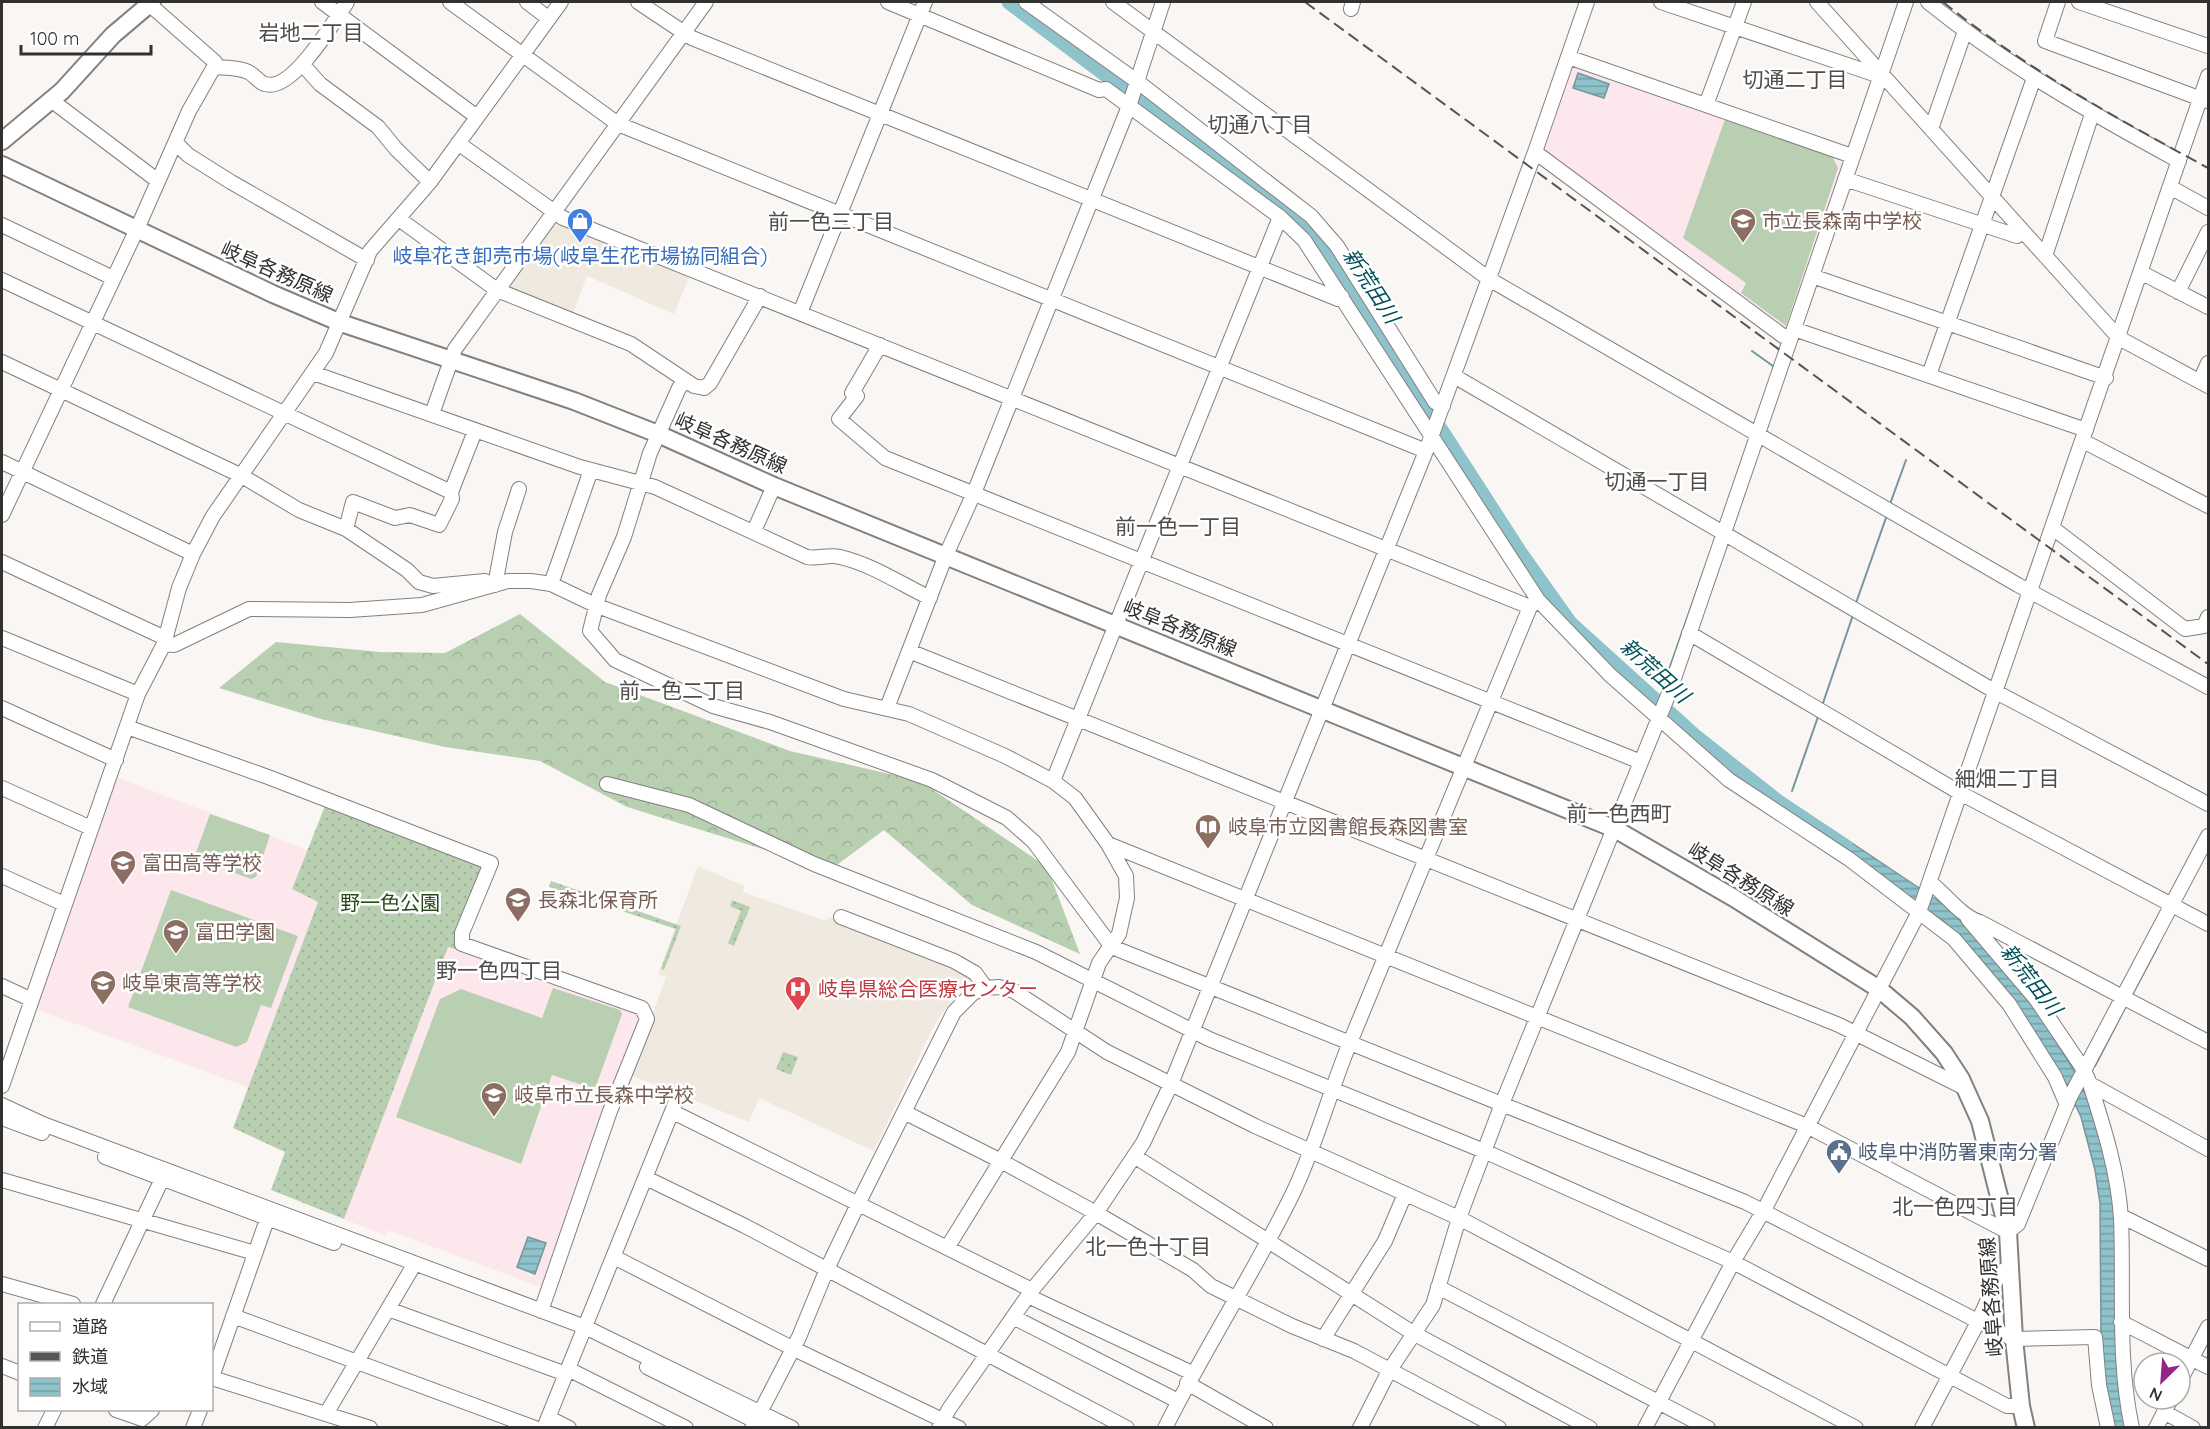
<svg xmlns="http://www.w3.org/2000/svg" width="2210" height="1429" font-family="Quicksand,'Noto Sans JP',sans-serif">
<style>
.built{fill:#f0e9df}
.education{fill:#fce7ec}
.grass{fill:url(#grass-dots)}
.forest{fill:url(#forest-crowns)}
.garden{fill:#b9cfb1}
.water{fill:url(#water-rules);stroke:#73979c;stroke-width:1.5}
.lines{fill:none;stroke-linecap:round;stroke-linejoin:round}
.stream{stroke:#73979c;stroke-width:2}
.river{stroke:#8fc3cb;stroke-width:15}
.minor-casing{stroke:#83817f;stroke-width:16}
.major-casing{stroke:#83817f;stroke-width:20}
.minor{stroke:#fff;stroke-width:14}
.major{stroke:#fff;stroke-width:16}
.rail{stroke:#565553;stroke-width:2;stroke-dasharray:12 6;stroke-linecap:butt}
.labels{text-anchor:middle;stroke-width:5;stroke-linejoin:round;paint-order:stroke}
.education-label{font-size:20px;fill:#785e54;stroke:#fff;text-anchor:start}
.shop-label{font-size:20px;fill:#366cbe;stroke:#fff}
.street-label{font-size:20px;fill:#31312f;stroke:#fff}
.park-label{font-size:20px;fill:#284a1a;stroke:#fff}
.health-label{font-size:20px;fill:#be3a42;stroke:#fff;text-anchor:start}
.service-label{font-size:20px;fill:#4e5e75;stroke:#fff;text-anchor:start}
.neighbourhood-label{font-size:21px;fill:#4f4d4b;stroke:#fff}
.water-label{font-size:21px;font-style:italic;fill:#005059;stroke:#fff}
</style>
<defs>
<pattern id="grass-dots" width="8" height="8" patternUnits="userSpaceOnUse" patternTransform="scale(1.5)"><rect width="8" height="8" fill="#b9cfb1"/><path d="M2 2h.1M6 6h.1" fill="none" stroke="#a0b299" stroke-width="1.8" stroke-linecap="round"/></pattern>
<pattern id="forest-crowns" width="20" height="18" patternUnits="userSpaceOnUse" patternTransform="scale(1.5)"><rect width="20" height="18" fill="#b9cfb1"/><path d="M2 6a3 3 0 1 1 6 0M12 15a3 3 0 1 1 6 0" fill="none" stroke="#a0b299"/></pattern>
<pattern id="water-rules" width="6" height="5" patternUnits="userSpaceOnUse" patternTransform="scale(1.5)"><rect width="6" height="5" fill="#8fc3cb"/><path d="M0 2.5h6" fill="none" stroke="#759fa5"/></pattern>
</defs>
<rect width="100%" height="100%" fill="#f9f6f3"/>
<!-- built -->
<path class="built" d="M 556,217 L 692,270 L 674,314 L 587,276 L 572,316 L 502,288 Z
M 698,866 L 744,886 L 743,892 L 826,921 L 829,917 L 969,972 L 972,978 L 954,996 L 932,1029 L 874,1151 L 759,1098 L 749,1122 L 630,1075 L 666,977 L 658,974 Z"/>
<!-- education -->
<path class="education" d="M 1576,64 L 1844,157 L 1845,161 L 1787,327 L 1784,329 L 1544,152 L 1573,67 Z
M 116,777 L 307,850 L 292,889 L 318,902 L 248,1087 L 35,1009 Z
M 448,946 L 638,1012 L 642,1017 L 564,1231 L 560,1233 L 541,1287 L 388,1230 L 386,1236 L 344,1219 Z"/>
<!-- grass -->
<path class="grass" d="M 327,801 L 486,863 L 455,949 L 448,947 L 344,1219 L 271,1190 L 285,1152 L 233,1128 L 318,902 L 292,889 Z
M 551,881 L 681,926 L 664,970 L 661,969 L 676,929 L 549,887 Z
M 732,900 L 750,907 L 734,946 L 728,943 L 741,911 L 730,906 Z
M 783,1052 L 798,1057 L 791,1075 L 776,1069 Z"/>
<!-- forest -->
<path class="forest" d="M 520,614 L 605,682 L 790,751 L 920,781 L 1047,867 L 1080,954 L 972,905 L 884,830 L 830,870 L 627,807 L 540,761 L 445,747 L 321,719 L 219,688 L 276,642 L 380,652 L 445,653 Z"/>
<!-- garden -->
<path class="garden" d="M 1725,119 L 1832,156 L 1838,168 L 1786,326 L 1741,293 L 1746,283 L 1683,238 Z
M 210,814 L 270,835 L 256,877 L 251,879 L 194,858 Z
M 171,890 L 298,936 L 271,1008 L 261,1005 L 247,1042 L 236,1047 L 128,1007 Z
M 553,988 L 620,1010 L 622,1014 L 596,1086 L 591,1088 L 552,1075 L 521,1164 L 396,1117 L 440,999 L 461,989 L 542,1018 Z"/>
<!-- water -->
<path class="water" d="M 1578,73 L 1609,84 L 1604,98 L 1573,88 Z
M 1834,831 L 1949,908 L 2031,1001 L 2073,1069 L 2088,1099 L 2107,1157 L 2115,1211 L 2117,1369 L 2126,1427 L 2112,1427 L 2103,1373 L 2101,1334 L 2100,1203 L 2095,1170 L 2081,1117 L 2066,1085 L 2000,985 L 1946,923 L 1828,841 Z
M 528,1237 L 546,1243 L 535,1274 L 517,1267 Z"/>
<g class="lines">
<!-- stream -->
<path class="stream" d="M 1752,351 L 1773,366 L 1773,369
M 1890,504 L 1906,460
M 1856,603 L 1887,515
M 1666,678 L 1704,570
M 1822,706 L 1853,615
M 1792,791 L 1819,714
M 2131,997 L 2158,946
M 2095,1066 L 2127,1004"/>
<!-- river -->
<path class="river" d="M 1009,2 L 1307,226 L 1323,247 L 1519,551 L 1570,623 L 1696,737 L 1777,801 L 1846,847"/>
<!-- minor casing -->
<g class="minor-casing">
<path id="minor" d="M 322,2 L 477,117
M 450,2 L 618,124 L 1426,451
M 527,2 L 548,18
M 638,2 L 692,38 L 1338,299 L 1342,297
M 888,2 L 1099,90 L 1106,89 L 1280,217 L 1053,781
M 1026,2 L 1138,82 L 1311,216 L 1337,246 L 1435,402 L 1443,406
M 1113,2 L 1489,279 L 2018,585 L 2208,687
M 1661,2 L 1874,74 L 1881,72
M 1817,2 L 2119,338 L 2208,386
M 1928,2 C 2006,65 2091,113 2179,161
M 2058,2 L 2045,41 L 2207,101
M 2079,2 L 2208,46
M 1351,9 L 1353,2
M 1568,57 L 1852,156
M 303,65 L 320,84 L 378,127 L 396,149 L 430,182
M 214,67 C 226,68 240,67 250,73 C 255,76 260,83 265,84 C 292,93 335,20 347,2
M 51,100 L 158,181
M 1706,105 L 1744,2
M 1931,129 L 1965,31
M 176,143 L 188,155 L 231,182 L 367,260
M 458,143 L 563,218 L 1530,607 C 1471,752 1411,896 1351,1040 C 1330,1090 1317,1143 1293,1193 C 1254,1273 1205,1348 1165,1428
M 1535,152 L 1587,2
M 1845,179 L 2017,236 L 2023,232
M 2170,187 L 2208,208
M 1280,217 L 1304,240 L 1538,600
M 399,219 L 497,290 L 631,344 L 694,386 L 704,388 L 710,383 L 760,296
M 2,225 L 113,278
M 2045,256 L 2092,114
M 2142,273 L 2208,307
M 1812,276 L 2106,378
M 2,280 L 451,492
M 2178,292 L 2208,232
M 800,313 L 925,2
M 1794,329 L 2086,430
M 880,345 L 852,393 L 857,396 L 839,419 L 885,458 L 1641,762
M 2,362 L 242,476 L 299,510 L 346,529 L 407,570 L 419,582 L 433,586 L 485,581
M 313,373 L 580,467 L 655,487 L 807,557 C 818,559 830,554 840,557 C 871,564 901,584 930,598
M 1929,375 L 2034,78
M 1454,376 L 1996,692 L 2208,804
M 685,381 L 679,388 L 650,453 L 624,537 L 599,595 L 590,631 L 615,660 L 713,706 L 770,722 L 932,780 L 1007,818 L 1034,842 L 1112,947 L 1745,1202 L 2007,1336 L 2014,1339 L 2095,1337 L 2099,1385 L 2108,1428
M 2200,381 L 2208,363
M 432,414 L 455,349 L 706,2
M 2083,441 L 2208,506
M 2,462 L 193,554
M 2,515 L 137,229 L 189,111 L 214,67 L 215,62 L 149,4
M 346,529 L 353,502 L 395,518 L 410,515 L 439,525 L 452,499 L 451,492 L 475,431
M 2054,529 L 2185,629 L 2204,626 L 2208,617
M 754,531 L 774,486
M 2,562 L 165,638
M 551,584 L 591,470
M 495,585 L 505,532 L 519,489
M 1530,607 L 1538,600 L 1610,675 L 1729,780 L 1849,859 L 1954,939 L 2009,1004 L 2055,1077 L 2067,1105
M 1689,633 L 1962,794 L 2208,924
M 2,638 L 138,694
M 164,644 L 174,645 L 249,609 L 350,610 L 422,605 L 508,581 L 531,581 L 551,584 L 595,605 L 844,699 L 909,714 L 1005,756 L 1053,781 L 1075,798 L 1108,844 L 1126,876 L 1127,898 L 1119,934 L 1099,963 L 1068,1052 L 947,1248
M 909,651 L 1839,1025 L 1965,1088
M 2,708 L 116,760
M 887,708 L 946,555 L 974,493 L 1129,106 L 1163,2
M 127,727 L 268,777 L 491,863 L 462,933 L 462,944 L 642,1008 L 647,1019 L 610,1111 L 541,1311
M 607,784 L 689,805 L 814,864 L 1036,952 L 1209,1039 L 1484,1151 L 1733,1262 L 2007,1406 L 2021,1406
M 2,788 L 91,828
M 1108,844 L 1807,1126 L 2008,1232 L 2018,1224 L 2069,1099 L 2208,836
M 2,876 L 64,904
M 1931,883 C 1946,895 1962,917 1980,922 L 2208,1042
M 841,917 L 954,961 L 975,973 L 986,988
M 1968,919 L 2036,999 L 2084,1070 L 2090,1084 L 2208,1149
M 2,986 L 30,999
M 2090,1084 C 2104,1128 2118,1172 2121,1218 C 2124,1288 2117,1358 2132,1428
M 2,1086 L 138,694 L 164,644 L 179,588 L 193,554 L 213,516 L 326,353 L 370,251 L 430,182 L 561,2
M 2,1105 L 43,1124 L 585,1327 L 792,1428
M 673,1112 L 1032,1290
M 904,1112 L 1001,1161 L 1096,1213 L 1193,1270 L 1211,1286 L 1292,1326 L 1354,1351 L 1499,1428
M 2,1118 L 42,1133
M 1134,1156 L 1413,1333 L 1590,1428
M 105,1157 L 334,1243
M 646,1178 L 745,1226 L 1127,1428
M 2,1180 L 255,1253
M 2121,1216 L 2208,1259
M 614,1257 L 792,1348 L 959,1428
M 2,1284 L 73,1304
M 1438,1287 L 1708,1428
M 1028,1296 L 1192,1373
M 103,1304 L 162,1179
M 388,1309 L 566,1374
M 233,1316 L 535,1428
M 1013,1317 L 1178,1401
M 2121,1322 L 2208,1367
M 1323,1339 L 1385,1241 L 1405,1194
M 2,1366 L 20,1373
M 647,1367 L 769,1428
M 568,1369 L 686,1428
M 212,1377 L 270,1211
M 212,1378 L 370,1428
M 2180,1381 L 2208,1327
M 1187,1383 L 1266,1428
M 116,1410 L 142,1419 L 152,1410
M 2164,1412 L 2193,1428
M 326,1414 L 411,1270
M 549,1418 L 569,1428
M 45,1428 L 54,1410
M 193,1428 L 200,1410
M 544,1428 L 679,1094
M 752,1428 L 799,1337 L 827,1269 L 858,1204 L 954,1012 L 973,993 L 986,988 L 999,987 L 1014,991 L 1107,1052 L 1255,1126 L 1459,1218 L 1856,1428
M 939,1428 L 949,1409 L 1032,1290 L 1096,1213 L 1143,1143 L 1171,1084 L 1426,451 L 1535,152 L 1783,336 L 1791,336
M 1360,1428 L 1389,1371 L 1433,1305 L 1459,1218 L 1502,1104 L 1669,693 L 1906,2
M 1645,1428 L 1733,1262 L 1764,1210 L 1919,912 L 2208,76
M 1922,1428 L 1978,1322 L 2000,1272 L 2011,1267
M 2156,1428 L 2171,1399"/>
</g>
<!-- major casing -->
<g class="major-casing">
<path id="major" d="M 2,141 L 62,91 L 113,35 L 152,2
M 2,165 L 273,294 L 341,323 L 574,401 L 658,434 L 774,486 L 1615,829 L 1734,898 L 1879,989 L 1912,1017 L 1944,1053 L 1961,1079 L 1980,1121 L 2008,1232 L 2014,1339 L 2021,1406 L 2026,1428"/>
</g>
<!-- minor -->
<use href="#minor" class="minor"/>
<!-- major -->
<use href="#major" class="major"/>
<!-- rail -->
<path class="rail" d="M 1305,2 L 2208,664
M 1943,2 C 2025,68 2116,118 2208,168"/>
</g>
<!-- icons -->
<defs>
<g id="shop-pin" transform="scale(1.35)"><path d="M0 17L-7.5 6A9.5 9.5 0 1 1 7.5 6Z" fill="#3f7fe0" stroke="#fff"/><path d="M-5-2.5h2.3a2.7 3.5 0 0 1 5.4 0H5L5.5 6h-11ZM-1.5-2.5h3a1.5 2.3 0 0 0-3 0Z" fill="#fff"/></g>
<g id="school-pin" transform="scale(1.35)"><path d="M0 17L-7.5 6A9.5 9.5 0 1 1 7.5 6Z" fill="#8d6e63" stroke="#fff"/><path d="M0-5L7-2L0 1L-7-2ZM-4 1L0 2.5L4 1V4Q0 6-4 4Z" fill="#fff"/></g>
<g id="library-pin" transform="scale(1.35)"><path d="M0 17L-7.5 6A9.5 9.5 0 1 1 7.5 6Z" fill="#8d6e63" stroke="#fff"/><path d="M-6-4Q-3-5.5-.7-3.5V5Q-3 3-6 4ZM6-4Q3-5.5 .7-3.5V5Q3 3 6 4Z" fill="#fff"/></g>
<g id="hospital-pin" transform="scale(1.35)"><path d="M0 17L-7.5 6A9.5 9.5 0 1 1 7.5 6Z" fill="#e0444e" stroke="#fff"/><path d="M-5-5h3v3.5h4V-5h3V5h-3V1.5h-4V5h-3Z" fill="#fff"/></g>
<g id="civic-pin" transform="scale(1.35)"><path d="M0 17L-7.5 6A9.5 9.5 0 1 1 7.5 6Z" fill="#5c6f8a" stroke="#fff"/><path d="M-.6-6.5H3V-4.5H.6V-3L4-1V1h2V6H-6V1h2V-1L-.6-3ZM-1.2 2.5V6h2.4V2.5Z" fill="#fff"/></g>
</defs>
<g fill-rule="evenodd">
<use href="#shop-pin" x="580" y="221"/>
<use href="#school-pin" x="1743" y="221"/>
<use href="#library-pin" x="1208" y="827"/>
<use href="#school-pin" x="123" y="863"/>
<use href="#school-pin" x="518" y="900"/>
<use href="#school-pin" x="176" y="932"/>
<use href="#school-pin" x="103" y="983"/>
<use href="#hospital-pin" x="798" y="989"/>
<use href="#school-pin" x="494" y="1095"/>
<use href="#civic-pin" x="1839" y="1152"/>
</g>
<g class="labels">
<!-- education labels -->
<g class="education-label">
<text x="1762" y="228">市立長森南中学校</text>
<text x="1228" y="834">岐阜市立図書館長森図書室</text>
<text x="142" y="870">富田高等学校</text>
<text x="538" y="907">長森北保育所</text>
<text x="195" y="939">富田学園</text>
<text x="122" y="990">岐阜東高等学校</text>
<text x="514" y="1102">岐阜市立長森中学校</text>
</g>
<!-- shop labels -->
<g class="shop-label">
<text x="580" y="263">岐阜花き卸売市場(岐阜生花市場協同組合)</text>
</g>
<!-- street labels -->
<g class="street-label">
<text transform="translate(277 272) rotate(24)" y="7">岐阜各務原線</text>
<text transform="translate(731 443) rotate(24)" y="7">岐阜各務原線</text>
<text transform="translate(1180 628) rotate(22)" y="7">岐阜各務原線</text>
<text transform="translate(1741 879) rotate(32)" y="7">岐阜各務原線</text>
<text transform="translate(1991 1297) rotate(-94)" y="7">岐阜各務原線</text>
</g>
<!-- park labels -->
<g class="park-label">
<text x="390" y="910">野一色公園</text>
</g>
<!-- health labels -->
<g class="health-label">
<text x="818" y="996">岐阜県総合医療センター</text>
</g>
<!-- service labels -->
<g class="service-label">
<text x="1858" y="1159">岐阜中消防署東南分署</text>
</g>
<!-- neighbourhood labels -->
<g class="neighbourhood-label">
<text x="311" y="40">岩地二丁目</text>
<text x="1795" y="87">切通二丁目</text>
<text x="1260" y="132">切通八丁目</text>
<text x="831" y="229">前一色三丁目</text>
<text x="1657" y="489">切通一丁目</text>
<text x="1178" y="534">前一色一丁目</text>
<text x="682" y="698">前一色二丁目</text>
<text x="2007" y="786">細畑二丁目</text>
<text x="1619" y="821">前一色西町</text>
<text x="499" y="978">野一色四丁目</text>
<text x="1955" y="1214">北一色四丁目</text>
<text x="1148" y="1254">北一色十丁目</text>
</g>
<!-- water labels -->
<g class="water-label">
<text transform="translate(1371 286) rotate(57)" y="7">新荒田川</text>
<text transform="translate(1655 671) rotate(42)" y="7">新荒田川</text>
<text transform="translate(2031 980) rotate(52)" y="7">新荒田川</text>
</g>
</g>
<!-- border -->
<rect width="2210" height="1429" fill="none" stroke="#31312f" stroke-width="6"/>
<!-- legend -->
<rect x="18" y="1303" width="195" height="108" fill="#ffffff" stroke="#adadac" stroke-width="1.5"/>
<rect x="30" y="1322" width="30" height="9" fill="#ffffff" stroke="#adadac" stroke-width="1.5"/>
<text x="72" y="1333" font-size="18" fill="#31312f">道路</text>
<rect x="30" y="1352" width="30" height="9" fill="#565553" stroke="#adadac" stroke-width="1.5"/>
<text x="72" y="1363" font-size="18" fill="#31312f">鉄道</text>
<rect x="30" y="1378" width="30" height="18" fill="url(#water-rules)" stroke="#adadac" stroke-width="1.5"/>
<text x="72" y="1393" font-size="18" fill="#31312f">水域</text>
<!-- north arrow -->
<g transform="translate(2162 1381) rotate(205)"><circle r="28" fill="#ffffff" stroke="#adadac" stroke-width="1.5"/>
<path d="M0-4.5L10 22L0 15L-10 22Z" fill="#912588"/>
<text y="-9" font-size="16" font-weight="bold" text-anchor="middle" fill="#31312f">N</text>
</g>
<!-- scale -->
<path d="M21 45v9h130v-9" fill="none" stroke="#31312f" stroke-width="3"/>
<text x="30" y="45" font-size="18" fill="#31312f" stroke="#ffffff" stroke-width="4.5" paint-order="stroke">100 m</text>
</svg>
